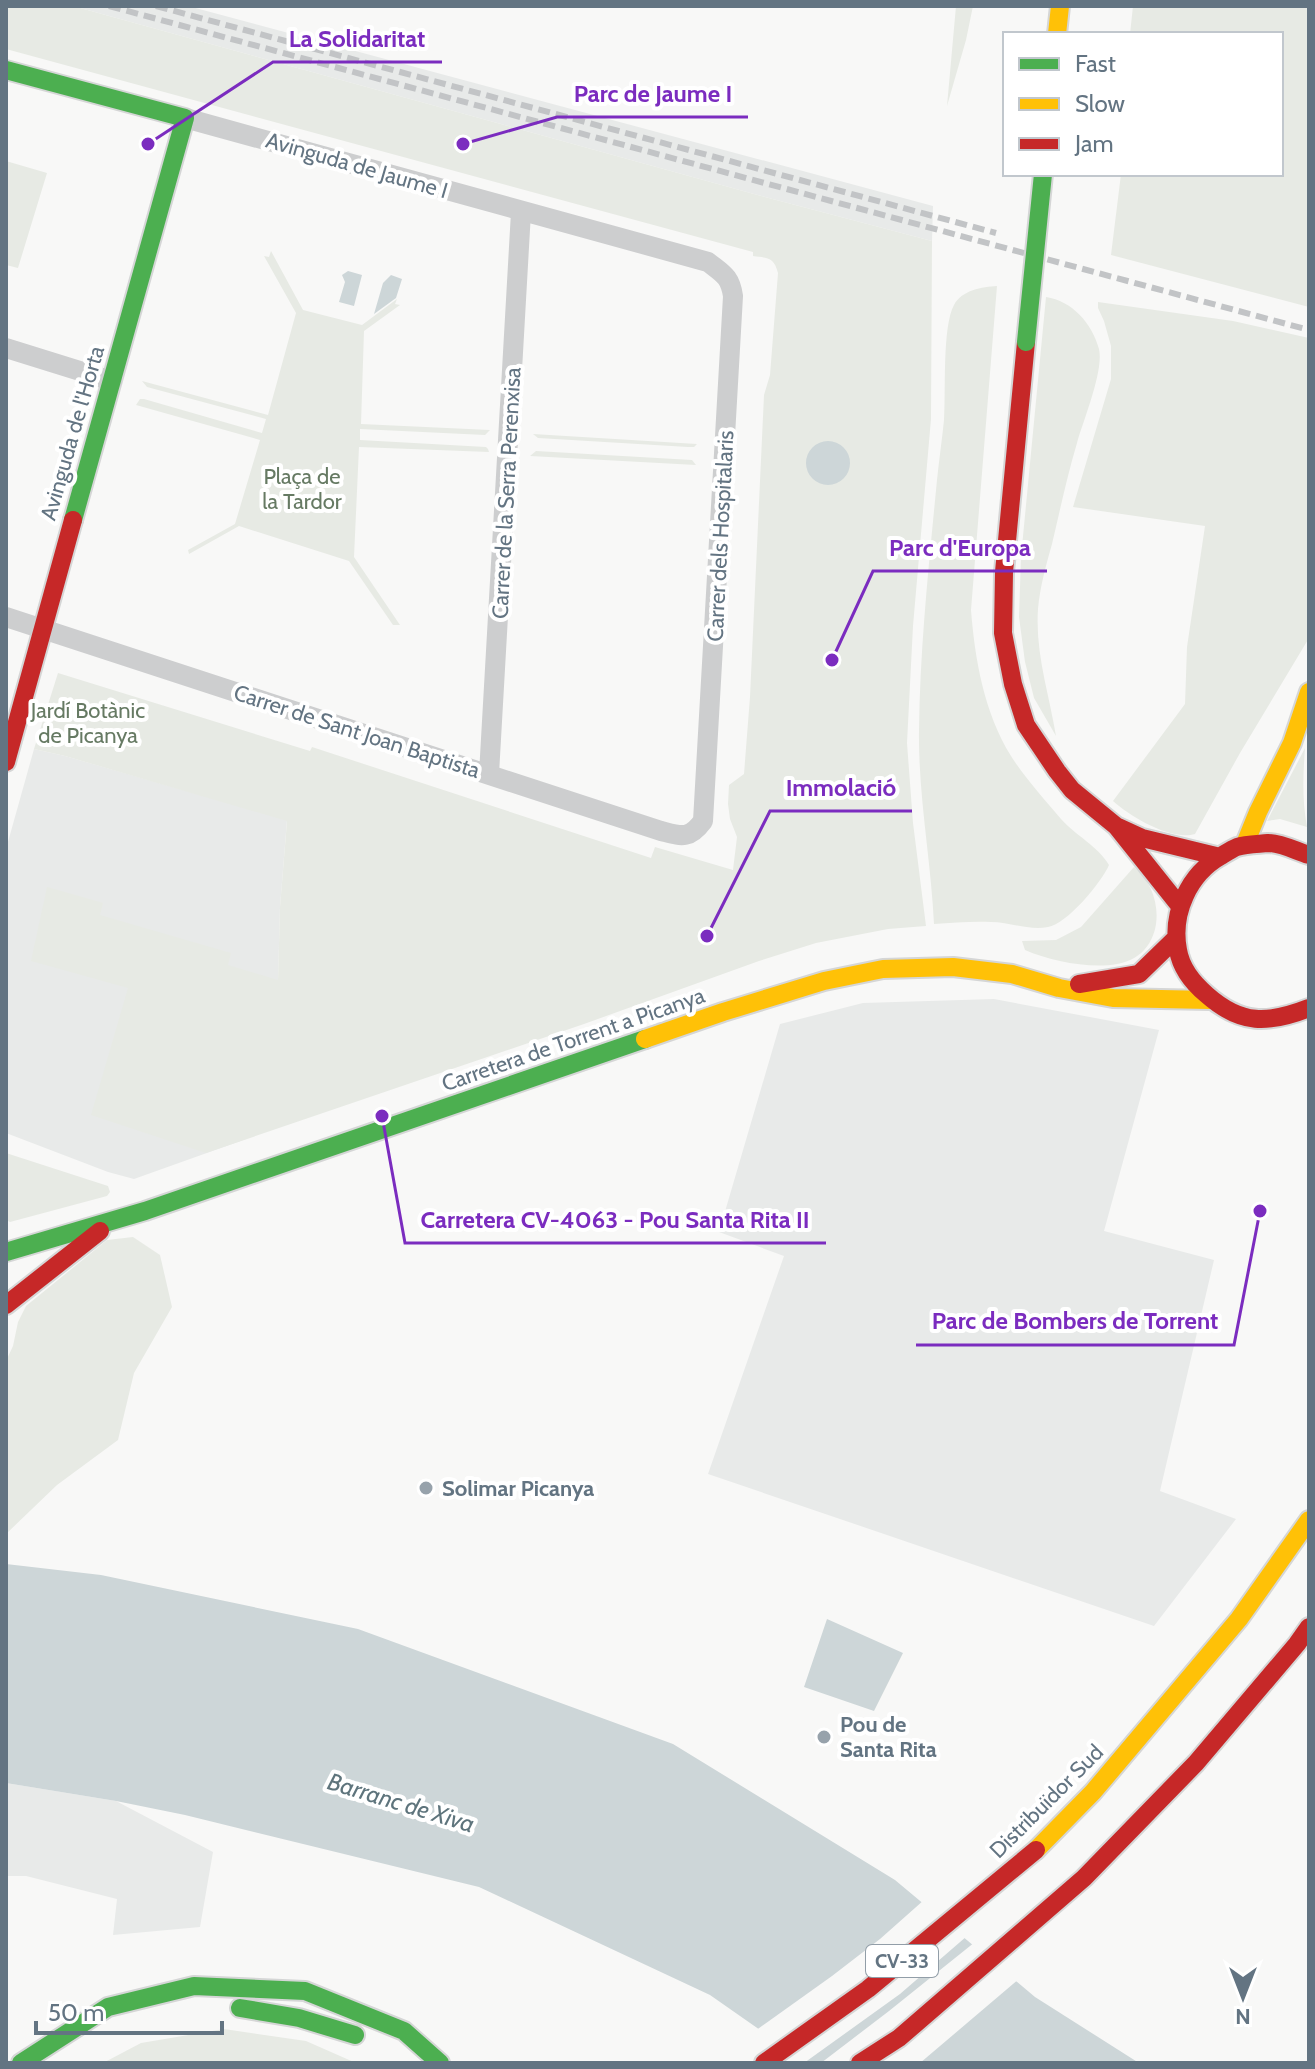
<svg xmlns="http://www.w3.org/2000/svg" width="1315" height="2069" font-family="Cabin,sans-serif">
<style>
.built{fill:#e8eae9}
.green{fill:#e7eae4}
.water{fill:#cdd6d8}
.pier{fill:#f8f8f7}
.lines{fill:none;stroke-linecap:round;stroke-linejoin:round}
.fast-casing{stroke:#d5d6d6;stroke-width:22}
.slow-casing{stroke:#d5d6d6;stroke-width:22}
.jam-casing{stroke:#d5d6d6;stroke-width:22}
.street{stroke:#cdcecf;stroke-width:20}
.fast{stroke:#4caf50;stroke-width:18}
.slow{stroke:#ffc107;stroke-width:18}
.jam{stroke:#c62828;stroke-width:18}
.rail{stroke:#c2c4c6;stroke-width:6;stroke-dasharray:12 6;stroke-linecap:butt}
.fast-bridge-casing{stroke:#d5d6d6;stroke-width:22;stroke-linecap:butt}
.fast-bridge{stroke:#4caf50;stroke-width:18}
.poi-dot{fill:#97a2ab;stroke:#fff;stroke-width:3}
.labels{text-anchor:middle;stroke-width:8;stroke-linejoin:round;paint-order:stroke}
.shield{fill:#fff;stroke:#929ea8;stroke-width:2}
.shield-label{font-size:20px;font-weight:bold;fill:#637482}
.street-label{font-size:22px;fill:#637482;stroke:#fff}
.park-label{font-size:22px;fill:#667a63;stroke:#fff}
.poi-label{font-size:22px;font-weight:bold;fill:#637482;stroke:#fff;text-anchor:start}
.water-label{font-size:24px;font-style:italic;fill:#5e747c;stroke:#fff}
.leader{fill:none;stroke:#7b2cbf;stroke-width:3}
.callout-dot{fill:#7b2cbf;stroke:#fff;stroke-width:3}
.callout-label{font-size:24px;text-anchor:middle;font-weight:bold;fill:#7b2cbf;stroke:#fff;stroke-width:8;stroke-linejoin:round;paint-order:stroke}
</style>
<rect width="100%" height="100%" fill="#f8f8f7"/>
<!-- built -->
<path class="built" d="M 73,6 L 188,6 L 933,206 L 932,241 L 765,197 Z
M 34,749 L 65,756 L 287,820 L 280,907 L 278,980 L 246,1139 L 134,1179 L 108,1172 L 6,1133 L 6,849 Z
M 994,999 L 1159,1030 L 1104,1231 L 1214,1260 L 1160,1491 L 1236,1519 L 1154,1626 L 708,1474 L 784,1256 L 719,1232 L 780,1024 L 863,1003 Z
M 6,1783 L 116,1801 L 213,1852 L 200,1927 L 113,1935 L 117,1899 L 26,1876 L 6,1876 Z"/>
<!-- green -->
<path class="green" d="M 6,6 L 73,6 L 765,197 L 932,241 L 931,419 L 913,626 L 907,743 L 913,823 L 926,926 L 888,929 L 816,943 L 759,961 L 584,1024 L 206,1153 L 91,1115 L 128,988 L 31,961 L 47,887 L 103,903 L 100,915 L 231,953 L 228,965 L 278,980 L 280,907 L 287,821 L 65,756 L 34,749 L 58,673 L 310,751 L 312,747 L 651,858 L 655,847 L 733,870 L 737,837 L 730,819 L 728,804 L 729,785 L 744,774 L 750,697 L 764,395 L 770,375 L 778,273 C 774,257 768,258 753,256 L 753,252 L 6,49 Z
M 956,6 L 973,6 L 966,40 L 947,106 Z
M 1133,6 L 1309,6 L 1309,307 L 1111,255 L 1121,174 L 1281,174 L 1281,34 L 1130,34 Z
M 6,161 L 47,173 L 18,268 L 6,265 Z
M 271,251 L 303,310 L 362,325 L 397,299 L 395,304 L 400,305 L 364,331 L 361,424 L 490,430 L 485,435 L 360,429 L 360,440 L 486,447 L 488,449 L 489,452 L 359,447 L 354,557 L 400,625 L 393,625 L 349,561 L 239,526 L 189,554 L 188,550 L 235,524 L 260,440 L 136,405 L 140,399 L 144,399 L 262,433 L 266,419 L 147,387 L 142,381 L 268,415 L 296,313 L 264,256 L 269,257 Z
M 997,286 L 971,610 C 975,660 984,712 1011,756 C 1025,778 1044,799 1061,819 C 1076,836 1097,845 1109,865 C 1101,883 1067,924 1048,927 C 1029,931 1010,922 991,922 C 972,921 953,923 934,924 C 931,860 918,795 919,730 C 920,647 929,563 937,480 C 939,460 942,440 944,420 C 946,392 942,327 954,305 C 962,290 982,287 997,286 Z
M 1046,297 C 1072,301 1092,323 1099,349 C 1104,371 1083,421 1077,443 C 1067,477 1060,510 1052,544 C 1046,565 1040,587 1038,609 C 1035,653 1049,693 1056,736 L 1034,698 L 1025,662 L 1019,617 L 1021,557 Z
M 1098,302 L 1233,321 L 1309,338 L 1309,638 L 1240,753 L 1195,834 C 1171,841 1131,817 1113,801 L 1185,704 L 1187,647 L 1205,526 L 1073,507 L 1111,379 L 1111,346 L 1104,321 L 1098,308 Z
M 533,434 L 697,444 L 694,447 L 688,447 L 538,438 Z
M 536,451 L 692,460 L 696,465 L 530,456 Z
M 1305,748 C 1303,775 1302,800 1307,827 L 1280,819 L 1267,821 Z
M 1134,867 C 1167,893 1166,956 1117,964 C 1090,969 1050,961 1025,950 L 1022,941 L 1056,940 L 1081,927 Z
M 6,1153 L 108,1186 L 110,1192 L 107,1196 L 10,1222 L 6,1220 Z
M 133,1237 L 160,1255 L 172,1307 L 134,1373 L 118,1440 L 57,1485 L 6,1534 L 6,1361 L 13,1346 L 18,1322 L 26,1306 L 107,1240 Z
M 224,2029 L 306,2041 L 356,2063 L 103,2063 L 141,2043 Z"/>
<!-- water -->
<path class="water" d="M 348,271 L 362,275 L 354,306 L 339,302 L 345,282 L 342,275 Z
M 391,275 L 402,279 L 396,298 L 374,314 L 383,283 Z
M806 463a22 22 0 1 1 44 0a22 22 0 1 1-44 0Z
M 6,1564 L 101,1575 L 358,1629 L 673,1744 L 895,1880 L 1035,1997 L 1139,2063 L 807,2063 L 710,1995 L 479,1887 L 185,1815 L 116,1801 L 6,1783 Z
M 827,1619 L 903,1653 L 874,1711 L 804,1687 Z"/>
<!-- pier -->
<path class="pier" d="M 924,1900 L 967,1936 L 900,1994 L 804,2063 L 800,2063 L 755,2031 L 832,1976 L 880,1939 Z
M 975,1942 L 1019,1979 L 920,2063 L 821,2063 L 889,2011 Z"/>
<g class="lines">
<!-- fast casing -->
<g class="fast-casing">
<path id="fast" d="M 6,70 L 185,118 L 73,520
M 6,1252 L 145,1211 L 645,1039
M 240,2008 L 299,2018 L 355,2035
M 21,2063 L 108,2007 L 194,1986 L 305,1991 L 404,2031 L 440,2063"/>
</g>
<!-- slow casing -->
<g class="slow-casing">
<path id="slow" d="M 1057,34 L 1060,6
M 1245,844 L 1258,812 L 1292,743 L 1309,692
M 645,1039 L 723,1012 L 824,981 L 883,969 L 953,967 L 1012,974 L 1059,988 L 1113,998 L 1209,1000
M 1036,1850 L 1093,1792 L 1239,1619 L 1309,1520"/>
</g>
<!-- jam casing -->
<g class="jam-casing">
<path id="jam" d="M 1026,342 L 1004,572 L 1003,633 L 1013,684 L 1026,725 L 1057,771 L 1072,790 L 1116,826 L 1179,905
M 6,762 L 73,520
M 1118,827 L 1142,838 L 1216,856
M 1309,855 C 1296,851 1281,843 1268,843 C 1259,844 1246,844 1237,847 C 1232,849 1226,853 1221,856 C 1189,874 1171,913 1178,950 C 1181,968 1194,984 1207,995 C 1241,1025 1268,1024 1309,1008
M 1079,984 L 1139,974 L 1175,939
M 6,1305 L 100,1231
M 764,2063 L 868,1989 L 1036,1850
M 860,2063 L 899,2038 L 1084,1878 L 1196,1763 L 1297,1644 L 1309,1627"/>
</g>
<!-- street -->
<path class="street" d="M 6,348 L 112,381
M 6,617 L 661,831 C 681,836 689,840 703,821 L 733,296 C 730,276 723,274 708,262 L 185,118
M 489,774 L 521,212"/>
<!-- fast -->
<use href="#fast" class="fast"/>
<!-- slow -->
<use href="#slow" class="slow"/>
<!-- jam -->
<use href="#jam" class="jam"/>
<!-- rail -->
<path class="rail" d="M 109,6 L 1309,330
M 156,6 L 996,233"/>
<!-- fast-bridge casing -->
<g class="fast-bridge-casing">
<path id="fast-bridge" d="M 1026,342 L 1043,174"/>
</g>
<!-- fast-bridge -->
<use href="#fast-bridge" class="fast-bridge"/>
</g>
<!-- markers -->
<g class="poi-dot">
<circle cx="426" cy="1488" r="8"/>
<circle cx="824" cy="1737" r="8"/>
</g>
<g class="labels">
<!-- shield labels -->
<rect class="shield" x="866" y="1945" width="72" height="32" rx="6"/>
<g class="shield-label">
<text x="902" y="1968">CV-33</text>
</g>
<!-- street labels -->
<g class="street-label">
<text transform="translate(357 165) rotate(16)" y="8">Avinguda de Jaume I</text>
<text transform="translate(72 433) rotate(-74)" y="8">Avinguda de l'Horta</text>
<text transform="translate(506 493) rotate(-87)" y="8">Carrer de la Serra Perenxisa</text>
<text transform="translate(720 536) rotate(-87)" y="8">Carrer dels Hospitalaris</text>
<text transform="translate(357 731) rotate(18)" y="8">Carrer de Sant Joan Baptista</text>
<text transform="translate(573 1039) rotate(-19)" y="8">Carretera de Torrent a Picanya</text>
<text transform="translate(1046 1801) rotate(-45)" y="8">Distribuïdor Sud</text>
</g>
<!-- park labels -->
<g class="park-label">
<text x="302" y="484">Plaça de<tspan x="302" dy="25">la Tardor</tspan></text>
<text x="88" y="718">Jardí Botànic<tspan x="88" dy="25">de Picanya</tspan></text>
</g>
<!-- poi labels -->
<g class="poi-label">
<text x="442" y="1496">Solimar Picanya</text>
<text x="840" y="1732">Pou de<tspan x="840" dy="25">Santa Rita</tspan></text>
</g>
<!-- water labels -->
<g class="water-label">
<text transform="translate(401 1803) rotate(17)" y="8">Barranc de Xiva</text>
</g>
</g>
<!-- callouts -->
<path class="leader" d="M148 144L273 62H442M463 144L557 117H748M832 660L873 571H1047M707 936L770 811H912M382 1116L405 1243H826M1260 1211L1234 1345H916"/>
<g class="callout-dot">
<circle cx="148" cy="144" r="8"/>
<circle cx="463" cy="144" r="8"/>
<circle cx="832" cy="660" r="8"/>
<circle cx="707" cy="936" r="8"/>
<circle cx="382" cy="1116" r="8"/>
<circle cx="1260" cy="1211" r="8"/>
</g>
<g class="callout-label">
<text x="357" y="47">La Solidaritat</text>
<text x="653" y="102">Parc de Jaume I</text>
<text x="960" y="556">Parc d'Europa</text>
<text x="841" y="796">Immolació</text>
<text x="615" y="1228">Carretera CV-4063 - Pou Santa Rita II</text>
<text x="1075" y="1329">Parc de Bombers de Torrent</text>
</g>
<!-- border -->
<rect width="1315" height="2069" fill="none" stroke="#637482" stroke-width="16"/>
<!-- legend -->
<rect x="1003" y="32" width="280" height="144" fill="#ffffff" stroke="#c1c7cd" stroke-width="2"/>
<rect x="1019" y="58" width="40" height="12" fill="#4caf50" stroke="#c1c7cd" stroke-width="2"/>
<text x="1075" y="72" font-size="24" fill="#637482">Fast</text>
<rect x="1019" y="98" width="40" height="12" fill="#ffc107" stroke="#c1c7cd" stroke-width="2"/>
<text x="1075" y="112" font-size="24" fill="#637482">Slow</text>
<rect x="1019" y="138" width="40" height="12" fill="#c62828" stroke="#c1c7cd" stroke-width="2"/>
<text x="1075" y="152" font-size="24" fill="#637482">Jam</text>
<!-- north arrow -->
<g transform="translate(1243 1997) rotate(180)" stroke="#ffffff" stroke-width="6" paint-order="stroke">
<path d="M0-6L14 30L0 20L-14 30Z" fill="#637482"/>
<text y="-12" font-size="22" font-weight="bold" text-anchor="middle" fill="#637482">N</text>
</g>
<!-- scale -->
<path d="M36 2021v12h186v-12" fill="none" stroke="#637482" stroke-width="4"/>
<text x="48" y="2021" font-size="24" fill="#637482" stroke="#ffffff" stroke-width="6" paint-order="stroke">50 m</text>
</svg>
